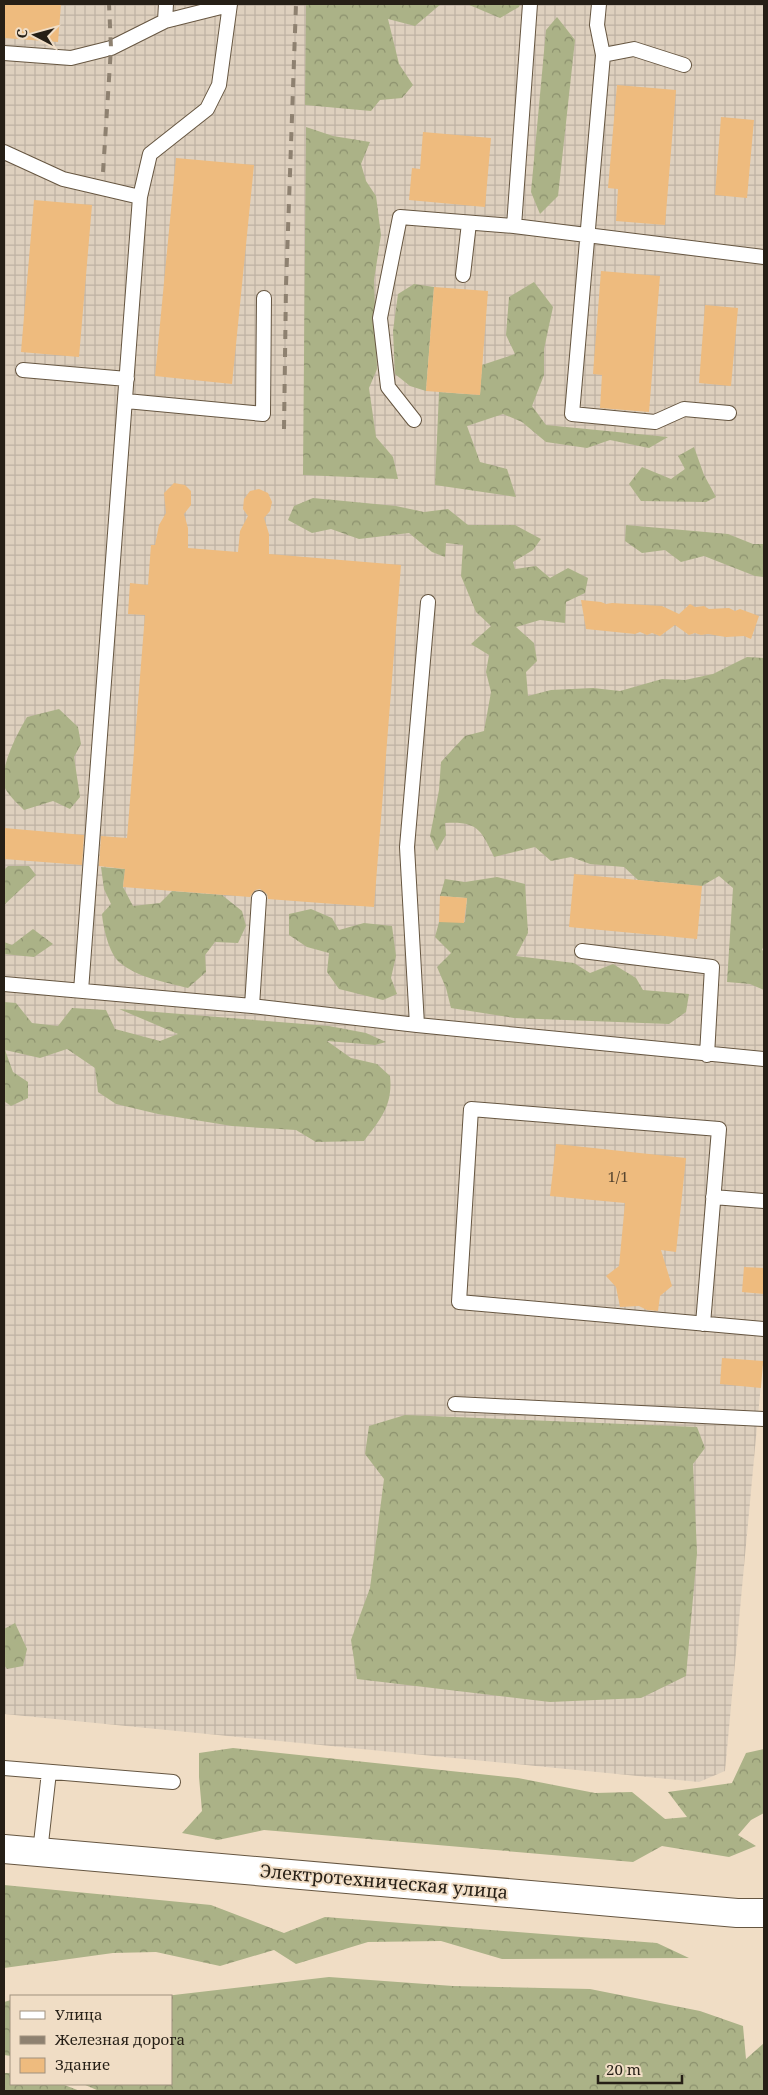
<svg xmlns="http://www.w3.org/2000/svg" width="768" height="2095" font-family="'Noto Serif',serif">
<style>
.industrial{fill:url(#industrial-grid)}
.forest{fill:url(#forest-crowns)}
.building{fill:#eebb7e}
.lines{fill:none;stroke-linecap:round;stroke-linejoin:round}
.service-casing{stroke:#665641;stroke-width:16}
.minor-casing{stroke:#665641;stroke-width:30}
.service{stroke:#fff;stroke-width:14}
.minor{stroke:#fff;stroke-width:28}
.rail{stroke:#8e8170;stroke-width:4;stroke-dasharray:9 9;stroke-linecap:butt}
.labels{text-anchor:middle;stroke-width:4;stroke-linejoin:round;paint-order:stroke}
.number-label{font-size:15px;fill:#584630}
.street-label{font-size:18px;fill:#261f16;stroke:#f0ddc5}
</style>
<defs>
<pattern id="industrial-grid" width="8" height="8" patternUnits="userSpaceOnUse" patternTransform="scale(1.25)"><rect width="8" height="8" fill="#ded0be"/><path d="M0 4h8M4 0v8" fill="none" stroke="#beb2a3"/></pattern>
<pattern id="forest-crowns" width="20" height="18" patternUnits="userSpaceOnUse" patternTransform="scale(1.25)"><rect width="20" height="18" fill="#abb287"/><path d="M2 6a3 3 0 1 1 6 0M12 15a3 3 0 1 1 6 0" fill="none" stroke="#8b906d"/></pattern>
</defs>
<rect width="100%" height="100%" fill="#f0ddc5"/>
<!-- industrial -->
<path class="industrial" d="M 4,4 L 764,4 L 764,1351 L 725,1771 L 699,1782 L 4,1714 Z"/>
<!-- forest -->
<path class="forest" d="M 306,4 L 441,4 L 415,26 L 388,19 L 399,64 L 413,85 L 402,98 L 380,100 L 371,111 L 305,105 Z
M 467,4 L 520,4 L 519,7 L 500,18 Z
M 557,17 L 575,40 L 558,196 L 540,214 L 531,192 L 546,30 Z
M 306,127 L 333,136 L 370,142 L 361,164 L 366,181 L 376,196 L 381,235 L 374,280 L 377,369 L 369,388 L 376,437 L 393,457 L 398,479 L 303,475 Z
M 534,282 L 553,307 L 544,349 L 544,375 L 532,406 L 546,425 L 668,437 L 649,448 L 610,440 L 587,448 L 546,442 L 522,422 L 503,414 L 467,426 L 480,462 L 507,469 L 516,497 L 435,485 L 439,392 L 480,395 L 482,365 L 515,354 L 506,335 L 509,297 Z
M 414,284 L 434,287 L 426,391 L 410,386 L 395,374 L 393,331 L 398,294 Z
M 694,447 L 704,475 L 716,497 L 706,502 L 641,501 L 629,484 L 642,467 L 671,479 L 685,469 L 678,456 Z
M 313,498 L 396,506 L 424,512 L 448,509 L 468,525 L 515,525 L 541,539 L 533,550 L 513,562 L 515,569 L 536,566 L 550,578 L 568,568 L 588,578 L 585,593 L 566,602 L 565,623 L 540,620 L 516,627 L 534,643 L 537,661 L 526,672 L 528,696 L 551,690 L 593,688 L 620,691 L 662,679 L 685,680 L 713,674 L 747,657 L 764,658 L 764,945 L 762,950 L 764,951 L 764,990 L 750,984 L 727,982 L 733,888 L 719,876 L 702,886 L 638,880 L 624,867 L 590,864 L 571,857 L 551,861 L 535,847 L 494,857 C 481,830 478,821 445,823 L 446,835 L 437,851 L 430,836 L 439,790 L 441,762 L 465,736 L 484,731 L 491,692 L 486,672 L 489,655 L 471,644 L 491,626 L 476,612 L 461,576 L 463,545 L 446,543 L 445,557 L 432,552 L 409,533 L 359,539 L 331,529 L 312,533 L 288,520 L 294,506 Z
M 626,525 L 728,534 L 753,544 L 764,544 L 764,577 L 755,576 L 704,556 L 681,562 L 665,550 L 642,553 L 625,541 Z
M 59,709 L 78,727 L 81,744 L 74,757 L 80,797 L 70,809 L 53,801 L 24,810 C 18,804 7,794 4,786 C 0,766 17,734 27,717 Z
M 8,866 L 29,866 L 36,875 L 4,905 L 4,870 Z
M 101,867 L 125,869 L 123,887 L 133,906 L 160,903 L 172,891 L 222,895 L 242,911 L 246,926 L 238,943 L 215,942 L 205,955 L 206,972 L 188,988 C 165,982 138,978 119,962 C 109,953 103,927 102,914 L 111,904 L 104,889 Z
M 497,877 L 525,884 L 528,933 L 516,956 L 574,963 L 590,973 L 613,964 L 636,978 L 643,990 L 689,994 L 686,1012 L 669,1024 L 514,1018 L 451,1008 L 446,988 L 437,967 L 451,953 L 435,937 L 439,922 L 465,922 L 467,898 L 440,896 L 445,879 L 465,882 Z
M 311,909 L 332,918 L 339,930 L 364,923 L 392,926 L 396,956 L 391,978 L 397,994 L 383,1000 L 339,989 L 327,972 L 329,953 L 307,947 L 289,935 L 289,914 Z
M 33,929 L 53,944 L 34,957 L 4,954 L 4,942 L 12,945 Z
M 4,1002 L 16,1003 L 32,1023 L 58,1026 L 72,1008 L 106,1010 L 115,1029 L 160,1041 L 178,1034 L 119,1009 L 329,1026 L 366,1033 L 386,1042 L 375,1045 L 327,1041 L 351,1058 L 377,1064 L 390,1076 C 393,1105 381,1119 364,1141 L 316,1142 L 296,1130 L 232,1126 L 158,1114 L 116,1104 L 98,1092 L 95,1068 L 67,1049 L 40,1058 L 5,1050 L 13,1072 L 28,1082 L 28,1098 L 11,1106 L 4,1101 Z
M 405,1415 L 697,1427 L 705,1448 L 693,1464 L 697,1553 L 686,1676 L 641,1698 L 550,1702 L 357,1679 L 351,1640 L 370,1588 L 384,1479 L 365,1454 L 369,1426 Z
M 15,1623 L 27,1649 L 23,1666 L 7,1669 L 4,1665 L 4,1629 Z
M 233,1748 L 518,1778 L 595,1793 L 632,1792 L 665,1819 L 687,1817 L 668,1792 L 732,1783 L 746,1753 L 764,1749 L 764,1813 L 751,1820 L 738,1835 L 756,1846 L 729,1857 L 662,1846 L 633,1862 L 264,1830 L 218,1840 L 182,1833 L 202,1811 L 199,1777 L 199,1753 Z
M 4,1885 L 211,1905 L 284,1933 L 325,1917 L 657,1943 L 689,1958 L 502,1959 L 441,1941 L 368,1942 L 296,1964 L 274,1950 L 220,1966 L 156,1952 L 113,1953 L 4,1968 Z
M 329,1977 L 453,1986 L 590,1989 L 700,2011 L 743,2026 L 746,2059 L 764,2043 L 764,2091 L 99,2091 L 83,2084 L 171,2084 L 171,1996 L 165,1996 Z
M 11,2000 L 11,2056 L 4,2055 L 4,2002 Z
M 4,2073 L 11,2073 L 11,2084 L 62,2084 L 80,2091 L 4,2091 Z"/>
<!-- building -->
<path class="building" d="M 4,4 L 61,4 L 58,42 L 4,38 Z
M 617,85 L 676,90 L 665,225 L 616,221 L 618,189 L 608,188 Z
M 721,117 L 754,120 L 747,198 L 715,195 Z
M 423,132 L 491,138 L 485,207 L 409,200 L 412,168 L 420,169 Z
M 176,158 L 254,165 L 232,384 L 155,376 Z
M 34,200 L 92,205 L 79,357 L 21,352 Z
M 601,271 L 660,276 L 649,412 L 600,408 L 602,375 L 593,374 Z
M 434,287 L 488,291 L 480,395 L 426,391 Z
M 705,305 L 738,308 L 731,386 L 699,383 Z
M 174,483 L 185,485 L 191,491 L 191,505 L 184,514 L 188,528 L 188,548 L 238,552 L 240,531 L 248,516 L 243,509 L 244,499 L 250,491 L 259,489 L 268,493 L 272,502 L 270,511 L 264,518 L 269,534 L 269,554 L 401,565 L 374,907 L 268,899 L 267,894 L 260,889 L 255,890 L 250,897 L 123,887 L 125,869 L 99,866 L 101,836 L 127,838 L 145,615 L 128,614 L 130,583 L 148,585 L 151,545 L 155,545 L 159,525 L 166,513 L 164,493 Z
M 581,600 L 601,602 L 606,604 L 612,603 L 662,606 L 679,614 L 690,604 L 695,607 L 704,606 L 709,609 L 729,608 L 735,611 L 740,609 L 759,616 L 751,639 L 744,636 L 726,637 L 708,634 L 701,635 L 695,633 L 689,635 L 675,625 L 660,636 L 652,633 L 647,635 L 640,632 L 635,634 L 586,629 Z
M 4,828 L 84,835 L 82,865 L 4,859 Z
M 574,874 L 702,886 L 697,939 L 569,927 Z
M 440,896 L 467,898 L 464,923 L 439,922 Z
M 556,1144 L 686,1158 L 676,1252 L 661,1250 L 672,1286 L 660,1296 L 658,1311 L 647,1310 L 639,1306 L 620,1307 L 616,1287 L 606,1276 L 619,1266 L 625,1203 L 550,1196 Z
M 744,1267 L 764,1268 L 764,1294 L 742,1292 Z
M 722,1358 L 763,1361 L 761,1388 L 720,1384 Z"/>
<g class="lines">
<!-- service casing -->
<g class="service-casing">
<path id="service" d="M 599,4 L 597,25 L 603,55 L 572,414 L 655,422 L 684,409 L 729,413
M 165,21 L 166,4
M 4,53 L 71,58 L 111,48 L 165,21 L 229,5
M 603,55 L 634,49 L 684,65
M 4,152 L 63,179 L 140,197
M 514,226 L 530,4
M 463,275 L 469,223
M 23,370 L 127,379
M 126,401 L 263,414 L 264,298
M 414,420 L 388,387 L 380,318 L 400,217 L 514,226 L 764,257
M 582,951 L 712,967 L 707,1055
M 4,984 L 252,1006 L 417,1025 L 764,1059
M 81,991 L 140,197 L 150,154 L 207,109 L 219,85 L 230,4
M 252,1006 L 259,898
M 417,1025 L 407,847 L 428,602
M 713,1197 L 764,1201
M 703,1324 L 719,1129 L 471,1109 L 459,1302 L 764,1329
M 455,1404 L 764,1419
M 4,1768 L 173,1782
M 40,1852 L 49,1772"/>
</g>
<!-- minor casing -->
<g class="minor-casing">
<path id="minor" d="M 4,1849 L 737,1913 L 764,1913"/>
</g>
<!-- service -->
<use href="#service" class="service"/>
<!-- minor -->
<use href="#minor" class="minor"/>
<!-- rail -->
<path class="rail" d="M 103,172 L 111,48 L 109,4
M 284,429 L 286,286 L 296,4"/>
</g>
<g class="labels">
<!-- number labels -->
<g class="number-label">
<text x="618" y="1182">1/1</text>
</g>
<!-- street labels -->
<g class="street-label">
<text transform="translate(384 1882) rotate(5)" y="6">Электротехническая улица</text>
</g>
</g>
<!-- border -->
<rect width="768" height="2095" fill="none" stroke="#261f16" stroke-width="10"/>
<!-- legend -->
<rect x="10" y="1995" width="162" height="90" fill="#f0ddc5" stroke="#9f917f"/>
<rect x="20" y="2011" width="25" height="8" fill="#ffffff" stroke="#9f917f"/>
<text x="55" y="2020" font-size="15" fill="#261f16">Улица</text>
<rect x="20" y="2036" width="25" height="8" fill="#8e8170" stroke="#9f917f"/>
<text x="55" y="2045" font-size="15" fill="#261f16">Железная дорога</text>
<rect x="20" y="2058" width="25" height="15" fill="#eebb7e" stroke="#9f917f"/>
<text x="55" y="2070" font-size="15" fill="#261f16">Здание</text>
<!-- north arrow -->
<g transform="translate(35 35) rotate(276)" stroke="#f0ddc5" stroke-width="4" paint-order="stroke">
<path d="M0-4L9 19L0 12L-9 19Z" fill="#261f16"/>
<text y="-8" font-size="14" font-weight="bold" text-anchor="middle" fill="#261f16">С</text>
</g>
<!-- scale -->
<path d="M598 2075v8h84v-8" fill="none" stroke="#261f16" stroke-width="2.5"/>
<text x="606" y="2075" font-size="15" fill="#261f16" stroke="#f0ddc5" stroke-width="4" paint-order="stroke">20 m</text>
</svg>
